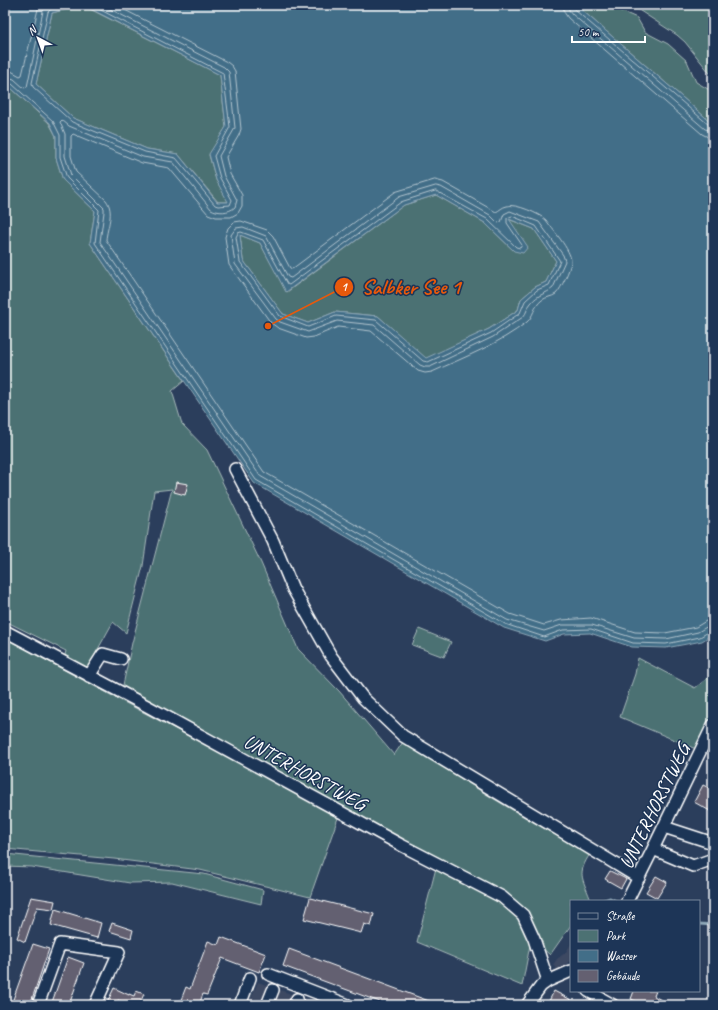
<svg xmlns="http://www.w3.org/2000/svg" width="718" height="1010" font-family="Caveat,sans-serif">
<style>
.built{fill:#3c4862}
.green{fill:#4c7173;stroke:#a6b8b9}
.water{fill:#426e88;stroke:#8ea8b8;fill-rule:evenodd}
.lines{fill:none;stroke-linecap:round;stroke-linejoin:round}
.shore{stroke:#b3c5cf;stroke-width:1}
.stream{stroke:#8ea8b8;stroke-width:3}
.building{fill:#646071;stroke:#fff}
.minor-casing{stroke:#fff;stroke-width:14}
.minor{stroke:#1d3557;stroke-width:11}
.labels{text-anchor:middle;stroke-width:3;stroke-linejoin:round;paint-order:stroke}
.street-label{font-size:20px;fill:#fff;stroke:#1d3557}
.leader{fill:none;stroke:#e8590c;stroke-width:1.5}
.callout-dot{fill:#e8590c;stroke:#1d3557;stroke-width:1.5}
.mark-label{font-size:12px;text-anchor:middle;font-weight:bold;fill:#fff}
.callout-label{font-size:21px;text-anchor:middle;font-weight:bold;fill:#e8590c;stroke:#1d3557;stroke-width:3;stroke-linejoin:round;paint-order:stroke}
</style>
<rect width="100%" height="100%" fill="#2b3e5c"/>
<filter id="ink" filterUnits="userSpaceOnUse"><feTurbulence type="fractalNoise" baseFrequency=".025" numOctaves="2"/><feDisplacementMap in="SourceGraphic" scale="8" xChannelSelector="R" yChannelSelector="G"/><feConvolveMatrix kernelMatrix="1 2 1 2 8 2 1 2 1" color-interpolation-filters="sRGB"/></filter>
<g filter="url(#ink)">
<!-- built -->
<path class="built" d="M 571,944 L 571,961 L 559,971 L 553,965 L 557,959 L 566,952 Z
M 258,982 L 313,1002 L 311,1005 L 248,1005 Z"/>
<!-- green -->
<path class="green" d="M 82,5 L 220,75 L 226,127 L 209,155 L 216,180 L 229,202 L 218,202 L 178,154 L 147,149 L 73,118 L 36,84 L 52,13 Z
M 576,5 L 607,5 L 637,18 L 645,32 L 668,44 L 687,61 L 696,82 L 713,92 L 713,124 Z
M 631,5 L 713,5 L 713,77 L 685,42 L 677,35 Z
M 5,85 L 10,87 L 49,123 L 56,136 L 56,158 L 63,180 L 95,211 L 90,243 L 184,381 L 172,391 L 182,424 L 207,450 L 261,563 L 298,649 L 339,691 L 394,755 L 403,742 C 430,758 455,775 481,791 C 517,813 553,834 590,854 C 577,874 582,877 590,898 L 588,901 L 571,901 L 571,925 L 550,955 L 540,946 L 507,895 L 122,690 L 132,643 L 172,489 L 154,491 L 143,566 L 126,633 L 113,622 L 87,669 L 64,659 L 66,651 L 5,621 Z
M 436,195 L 485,223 L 514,251 L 508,219 L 534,229 L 556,261 L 546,282 L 535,287 L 521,299 L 518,310 L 489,329 L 426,359 L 378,316 L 335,312 L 308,323 L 283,314 L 243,260 L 240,235 L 260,243 L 287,292 L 404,205 Z
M 419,629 L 451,642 L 444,657 L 412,645 Z
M 5,638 L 120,700 L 339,815 L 310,897 L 200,870 L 114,859 L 5,849 Z
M 638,658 L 695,688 L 713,674 L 713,716 L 696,749 L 620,717 L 635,674 Z
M 5,854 L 204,874 L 263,890 L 261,904 L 172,882 L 130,883 L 32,867 L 5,866 Z
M 436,868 L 499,901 L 523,921 L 530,945 L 522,986 L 417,942 Z"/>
<!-- water -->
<path class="water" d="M 5,5 L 576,5 L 713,124 L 713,634 L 702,641 L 666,648 L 632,647 L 590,633 L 564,634 L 545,641 L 504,628 L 254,483 L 90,243 L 95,211 L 63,180 L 56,158 L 56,136 L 50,123 L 10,87 L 5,85 ZM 83,5 L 220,75 L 226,127 L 209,154 L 216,180 L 228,202 L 217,202 L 178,154 L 147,149 L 73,118 L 36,84 L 52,13 ZM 436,195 L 485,223 L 514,251 L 523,253 L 528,247 L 509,219 L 534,229 L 556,261 L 546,282 L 535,287 L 521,299 L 518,310 L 489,329 L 426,358 L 378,316 L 335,312 L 308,323 L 283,314 L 243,260 L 240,235 L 260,243 L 286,292 L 404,205 Z"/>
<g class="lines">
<!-- shore -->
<path class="shore" d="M 66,5 L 51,9 L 48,12 L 32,83 L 33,87 L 72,122 L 145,152 L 176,158 L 215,205 L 218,206 L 230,205 L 232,200 L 220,178 L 214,156 L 230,127 L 223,73 L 91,5
M 102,5 L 224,67 L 229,72 L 235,128 L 219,156 L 224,176 L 237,200 L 235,207 C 229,213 218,213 211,209 L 173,162 L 143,157 L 69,126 L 62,120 L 60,122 L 65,134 L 65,156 L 71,175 L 104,208 L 104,212 L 100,242 L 260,476 L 507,620 L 544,631 L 562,625 L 592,625 L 634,638 L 666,639 L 698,632 L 708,626 L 713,626
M 115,5 L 227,62 L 232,66 L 235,71 L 241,129 L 239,135 L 226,157 L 230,174 L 242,195 L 242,206 L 238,213 L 231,217 L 216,217 L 208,214 L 169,168 L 142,163 L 73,134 L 71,136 L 71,156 L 76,172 L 106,200 C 115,212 107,227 106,240 L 264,472 L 510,614 L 544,625 L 561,620 L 591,618 L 635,632 L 665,633 L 696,627 L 706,621 L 713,620
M 563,5 L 564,12 L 568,18 L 702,134 L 708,137 L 713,137
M 569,5 L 569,10 L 572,14 L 705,129 L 713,131
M 574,5 L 575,10 L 709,125 L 713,126
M 5,70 L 11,71 L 20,76 L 22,75 L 39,5
M 5,76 L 14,79 L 24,88 L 27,87 L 43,11 L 47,5
M 5,81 L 12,84 L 53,121 L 60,135 L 60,157 L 67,178 L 99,210 L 95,243 L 256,480 L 505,624 L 544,637 L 563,630 L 591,629 L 633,643 L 666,644 L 700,637 L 710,631 L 713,631
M 435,180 L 443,182 L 496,212 C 500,210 502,207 507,206 C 515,203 540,214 546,220 C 552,229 571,250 571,261 C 571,268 561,289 556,294 C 552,297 546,297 542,300 C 533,307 534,316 527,322 C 499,344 465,357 432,372 L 425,373 L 418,371 L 371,331 L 338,327 L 314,337 L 306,338 L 278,328 L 271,323 L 229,265 L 225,237 L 228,228 L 234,222 L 241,221 L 267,230 L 273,236 L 290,268 L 292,269 L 395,192 Z
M 436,186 L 441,187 L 490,215 L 498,223 L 501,222 L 504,214 L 510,211 L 539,222 L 563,255 L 565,261 L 553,288 C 546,294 538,294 531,303 C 527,307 527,313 523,317 L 493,337 L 430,367 L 425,367 L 420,365 L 374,325 L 337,321 L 308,332 L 280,322 L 276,319 L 235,264 L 231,235 L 236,228 L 243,227 L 266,236 L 288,277 L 291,278 L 399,197 Z
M 436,191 L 487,219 L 516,247 L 520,248 L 522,245 L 507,223 L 507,218 L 512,216 L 536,226 L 560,261 L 549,285 L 537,290 L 525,301 L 520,313 L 491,333 L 428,362 L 423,361 L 376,320 L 336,316 L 308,327 L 280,316 L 240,262 L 236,237 L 238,233 L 241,232 L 263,240 L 287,284 L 289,285 L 401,202 Z"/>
<!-- stream -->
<path class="stream" d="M 602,901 L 610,898 L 616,901
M 699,924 L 713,925"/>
</g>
<!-- building -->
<path class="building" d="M 176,482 L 188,484 L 185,495 L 174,492 Z
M 703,785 L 713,790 L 713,806 L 710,811 L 694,802 Z
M 610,871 L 626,879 L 621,888 L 605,879 Z
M 656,876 L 667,882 L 657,898 L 646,892 Z
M 31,897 L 55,901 L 53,909 L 37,907 L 25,942 L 17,938 Z
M 310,898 L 374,914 L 371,926 L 364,924 L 361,933 L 304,919 Z
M 55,909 L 101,923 L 97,938 L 51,925 Z
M 112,923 L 133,930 L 131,938 L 109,931 Z
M 221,937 L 266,954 L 259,972 L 222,958 L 207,995 L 203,994 L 199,1005 L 179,1005 L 186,987 L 190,989 L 208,941 L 218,945 Z
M 33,944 L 49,949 L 33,996 L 30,1005 L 11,1005 Z
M 289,949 L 437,1004 L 437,1005 L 388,1005 L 283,966 Z
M 68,957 L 84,963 L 69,1005 L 51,1005 Z
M 114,988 L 129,995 L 129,994 L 134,996 L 136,991 L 144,994 L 139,1005 L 129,1005 L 118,1000 L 115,1005 L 106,1005 Z
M 554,991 L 581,1005 L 547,1005 Z
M 634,991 L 656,991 L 654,996 L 670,1005 L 644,1005 L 631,999 Z"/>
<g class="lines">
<!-- minor casing -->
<g class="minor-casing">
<path id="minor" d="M 235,469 L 273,541 L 293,589 L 331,656 L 363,698 L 403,736 L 639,878
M 5,631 L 147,706 L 401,845 L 502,897 L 523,915 L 534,939 L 548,981
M 89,676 L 103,654 L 121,659
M 664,827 L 713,843
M 653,849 L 693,866 L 713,859
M 627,901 L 653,849 L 713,725
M 268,974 L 348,1005
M 588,991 L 613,1005
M 38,1005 L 60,944 L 119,952 L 95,1005
M 240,1005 L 250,978
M 267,1005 L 273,990
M 294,1005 L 297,999
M 527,1005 L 541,986 L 548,981 L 571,971"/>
</g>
<!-- minor -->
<use href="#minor" class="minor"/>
</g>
</g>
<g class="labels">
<!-- street labels -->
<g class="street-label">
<text transform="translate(305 772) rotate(29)" y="7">UNTERHORSTWEG</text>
<text transform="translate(654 806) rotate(-64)" y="7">UNTERHORSTWEG</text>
</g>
</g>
<!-- callouts -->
<path class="leader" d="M268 326L344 287"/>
<g class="callout-dot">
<circle cx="268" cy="326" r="4"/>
<circle cx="344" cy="287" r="10"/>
</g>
<g class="mark-label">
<text x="344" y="291">1</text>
</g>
<g class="callout-label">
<text x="411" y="294">Salbker See 1</text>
</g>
<!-- margin -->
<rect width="718" height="1010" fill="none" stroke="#1d3557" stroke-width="20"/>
<rect x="10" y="10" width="698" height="990" fill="none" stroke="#fff" stroke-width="1.5" filter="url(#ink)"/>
<!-- legend -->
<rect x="570" y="900" width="130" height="92" fill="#1d3557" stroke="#77869a"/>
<rect x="578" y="913" width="20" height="6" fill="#1d3557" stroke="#77869a"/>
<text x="606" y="920" font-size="12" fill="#ffffff">Straße</text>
<rect x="578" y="930" width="20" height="12" fill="#4c7173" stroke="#77869a"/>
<text x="606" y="940" font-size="12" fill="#ffffff">Park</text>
<rect x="578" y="950" width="20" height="12" fill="#426e88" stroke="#77869a"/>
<text x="606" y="960" font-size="12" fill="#ffffff">Wasser</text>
<rect x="578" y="970" width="20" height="12" fill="#646071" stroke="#77869a"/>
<text x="606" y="980" font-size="12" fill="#ffffff">Gebäude</text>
<!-- north arrow -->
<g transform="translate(38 38) rotate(319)" stroke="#1d3557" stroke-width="3" paint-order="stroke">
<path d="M0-3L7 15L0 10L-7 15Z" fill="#ffffff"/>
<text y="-6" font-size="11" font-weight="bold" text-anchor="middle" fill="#ffffff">N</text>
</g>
<!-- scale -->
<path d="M572 36v6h73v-6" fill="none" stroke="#ffffff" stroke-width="2"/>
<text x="578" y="36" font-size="12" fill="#ffffff" stroke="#1d3557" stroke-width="3" paint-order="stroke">50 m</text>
</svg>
